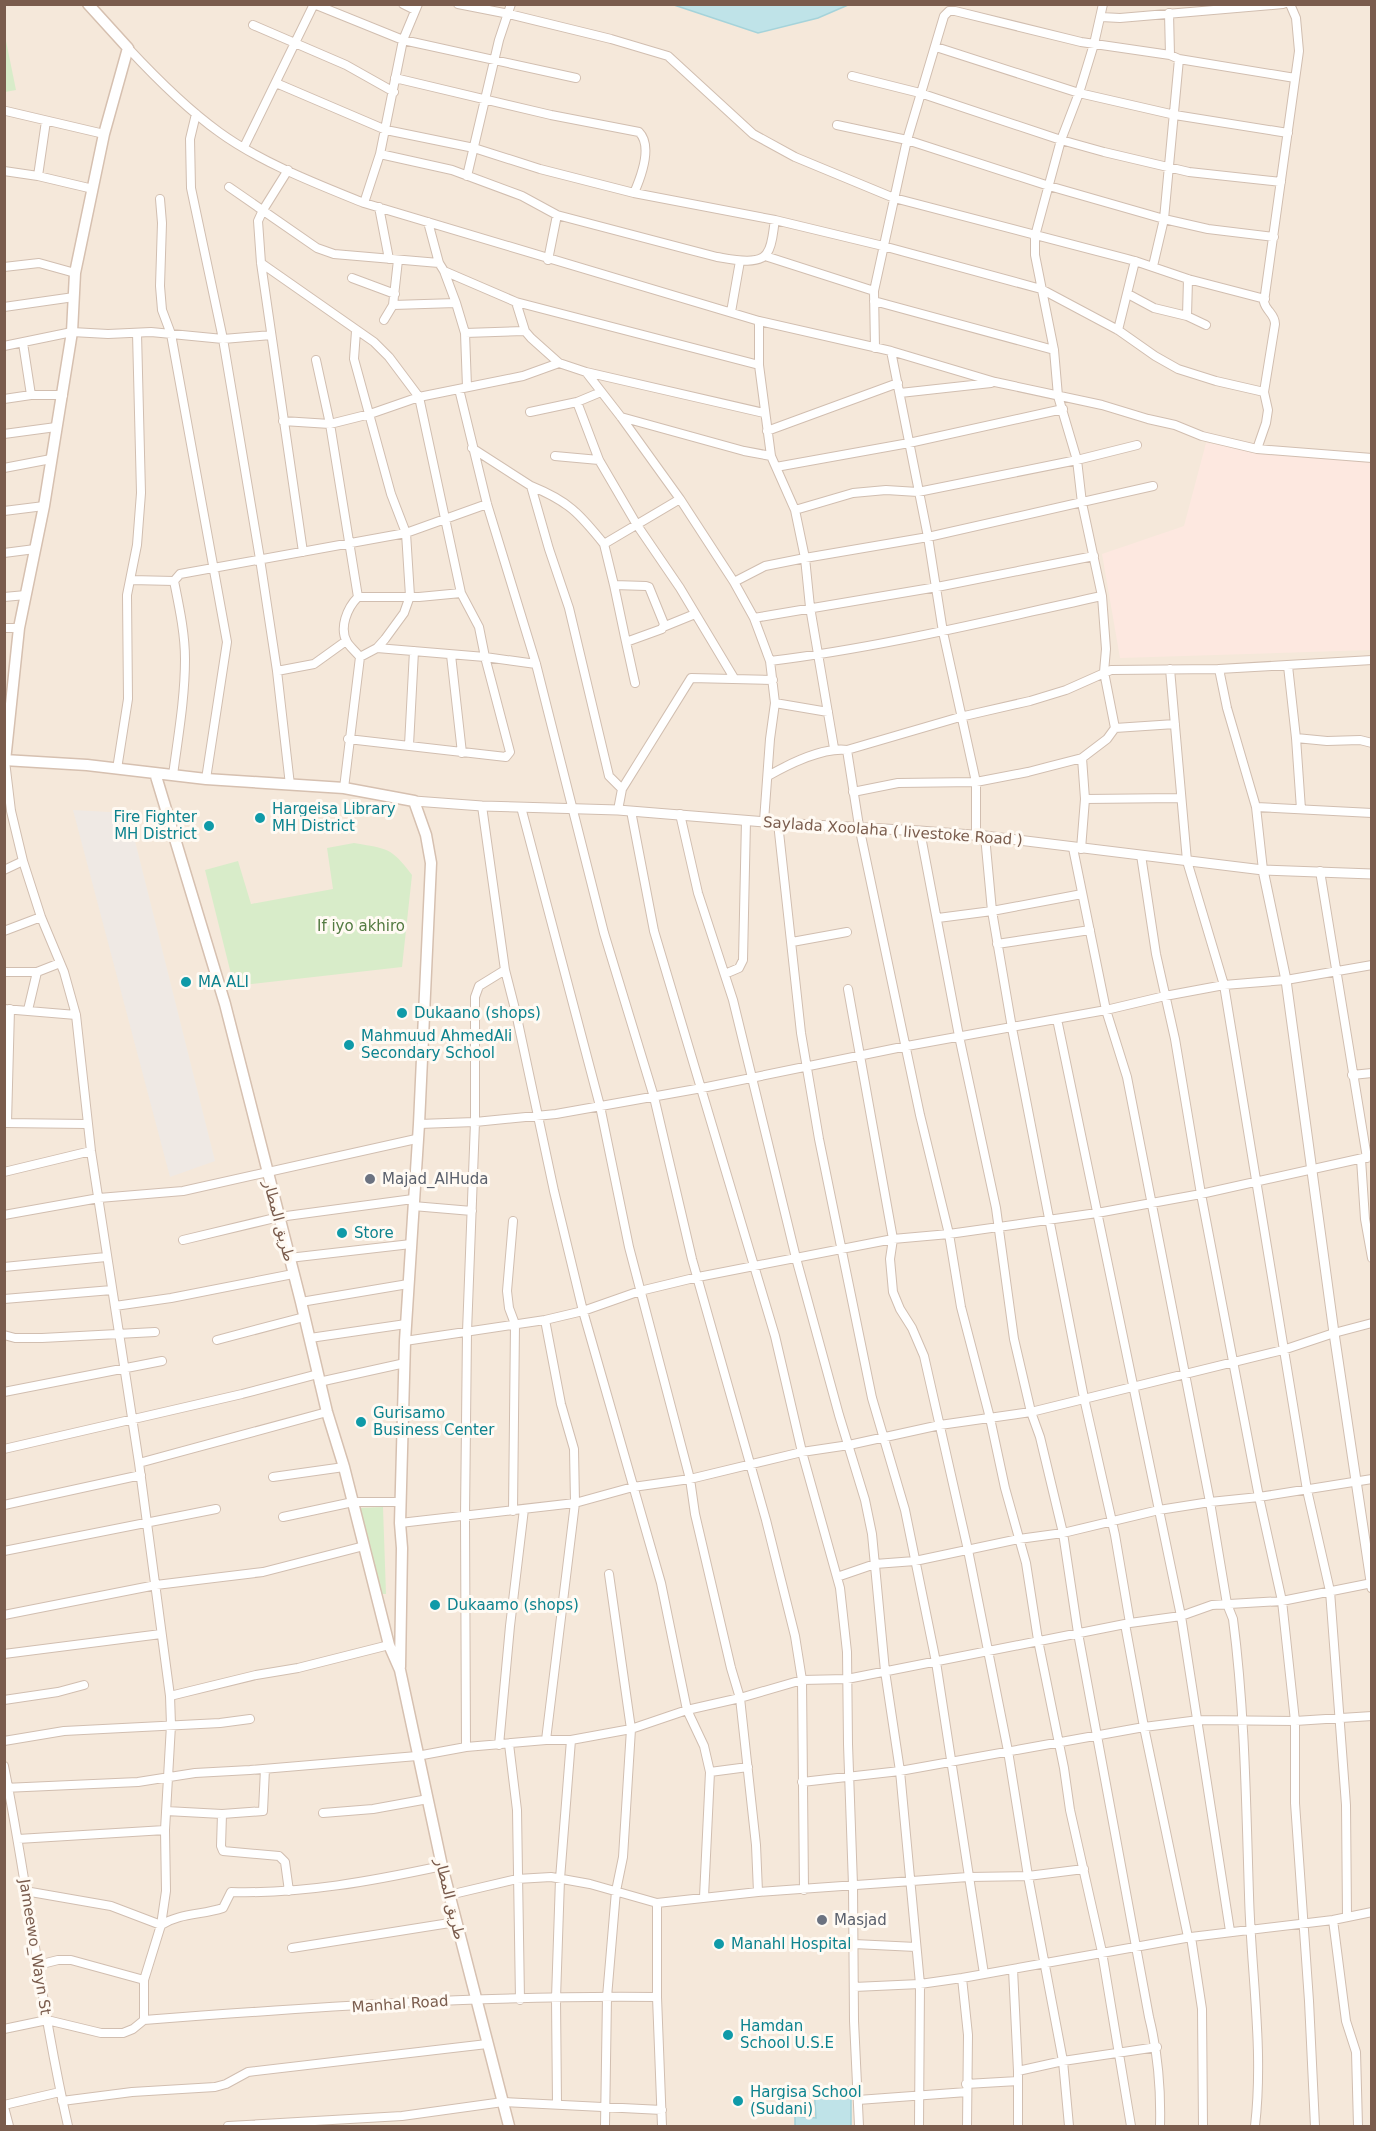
<svg xmlns="http://www.w3.org/2000/svg" width="1376" height="2131" font-family="'DejaVu Sans',Vazirmatn,sans-serif">
<style>
.residential{fill:#f5e8da}
.commercial{fill:#fde8e0}
.industrial{fill:#efe9e4}
.green{fill:#d8ecc9}
.water{fill:#bfe3e8;stroke:#a5d3da;stroke-width:1.5}
.lines{fill:none;stroke-linecap:round;stroke-linejoin:round}
.minor-casing{stroke:#d1beb0;stroke-width:10}
.tertiary-casing{stroke:#d1beb0;stroke-width:11}
.secondary-casing{stroke:#d6c0b0;stroke-width:13}
.minor{stroke:#fff;stroke-width:8}
.tertiary{stroke:#fff;stroke-width:9}
.secondary{stroke:#fff;stroke-width:10}
.culture-dot{fill:#0f9aa8;stroke:#fffaf3;stroke-width:2}
.worship-dot{fill:#6b7280;stroke:#fffaf3;stroke-width:2}
.labels{text-anchor:middle;stroke-width:6;stroke-linejoin:round;paint-order:stroke}
.culture-label{font-size:15px;fill:#0d838f;stroke:#fffaf3;text-anchor:start}
.street-label{font-size:15px;fill:#7a5c4d;stroke:#fffaf3}
.park-label{font-size:15px;fill:#537a41;stroke:#fffaf3}
.worship-label{font-size:15px;fill:#5b616d;stroke:#fffaf3;text-anchor:start}
</style>
<rect width="100%" height="100%" fill="#fdf6ec"/>
<!-- residential -->
<path class="residential" d="M 5,5 L 1371,5 L 1371,2126 L 5,2126 Z"/>
<!-- commercial -->
<path class="commercial" d="M 1206,443 L 1371,458 L 1371,650 L 1120,658 L 1102,554 L 1184,526 Z"/>
<!-- industrial -->
<path class="industrial" d="M 73,810 L 128,813 L 215,1161 L 170,1177 Z"/>
<!-- green -->
<path class="green" d="M 4,31 L 16,90 L 5,92 L 4,92 Z
M 354,843 C 388,849 391,847 412,875 L 402,967 L 234,986 L 205,870 L 238,861 L 251,904 L 333,889 L 327,848 Z
M 383,1507 L 386,1594 L 380,1594 L 359,1508 Z"/>
<!-- water -->
<path class="water" d="M 674,5 L 848,5 L 818,18 L 758,33 Z
M 851,2087 L 851,2126 L 795,2126 L 795,2116 L 816,2118 L 814,2088 Z"/>
<g class="lines">
<!-- minor casing -->
<g class="minor-casing">
<path id="minor" d="M 314,4 L 403,40 L 576,78
M 403,4 L 415,10
M 458,4 L 509,14 L 611,39 L 668,56 L 753,134 L 795,157 L 894,198 L 1135,261 L 1188,279 L 1265,299
M 1169,13 L 1170,55
M 1101,17 L 1120,18 L 1283,4
M 253,25 L 346,65 L 394,92
M 936,47 L 1079,93 L 1175,115 L 1288,133
M 128,48 C 155,77 187,109 219,132 C 260,162 317,184 364,203 L 759,321 L 891,351 L 995,382 L 1102,405 L 1148,419 L 1175,425 L 1202,436 L 1257,449 L 1266,423 L 1268,410 L 1264,392 L 1275,324 C 1275,314 1266,311 1264,302 L 1299,51 L 1296,18 L 1290,4
M 852,76 L 920,93 L 1061,140 L 1104,152 L 1189,172 L 1281,182
M 395,78 L 551,115 L 639,132 C 653,146 641,177 634,193
M 276,83 L 386,130 L 474,148 L 540,169 L 634,193 L 775,220 L 883,246 L 1041,289 L 1118,330 L 1155,356 L 1178,369 L 1216,381 L 1264,392
M 6,111 L 104,134
M 196,114 L 190,139 L 191,188 L 223,339 L 260,559 L 277,671 L 290,785
M 837,125 L 907,140 L 1049,186 L 1164,219 L 1208,229 L 1274,237
M 244,147 L 314,4
M 380,154 L 452,170 L 522,196 L 557,215 L 717,257 C 730,259 759,266 767,253 C 773,245 773,230 775,220
M 288,170 L 263,210 L 258,221 L 261,263 L 303,552
M 4,171 L 38,176 L 93,189
M 38,176 L 46,121
M 467,176 L 499,40 L 511,4
M 229,187 L 317,248 L 334,254 L 439,263
M 160,199 L 162,223 L 160,286 L 162,310 L 171,334 L 227,642 L 206,779
M 364,203 L 380,154 L 403,40 L 418,4
M 379,207 L 389,259
M 428,222 L 439,263 L 444,271 L 456,303 L 465,333 L 467,387
M 765,256 L 874,291
M 548,260 L 557,215
M 261,263 L 374,342 L 389,357 L 419,397 L 461,593 L 419,597 L 358,597
M 1153,266 L 1164,219 L 1179,59
M 4,267 L 39,263 L 75,273
M 444,271 L 516,302 L 525,331 L 531,338 L 559,363 L 586,372 L 621,417 L 680,499 L 734,582 L 754,618 L 770,661 L 775,703 L 770,739 L 764,821
M 352,278 L 395,294
M 1128,294 L 1154,308 L 1187,316 L 1206,325
M 874,301 L 1054,350
M 516,302 L 759,365
M 393,305 L 456,303
M 4,307 L 74,297
M 731,312 L 740,261
M 1187,316 L 1188,279
M 384,320 L 393,305 L 398,260
M 759,321 L 759,365 L 771,456 L 795,510 L 805,558 L 810,607 L 834,748
M 1118,330 L 1135,261
M 356,331 L 354,359 L 391,494 L 406,533 L 410,596 L 404,613 L 385,639 L 377,648 L 360,657
M 465,333 L 525,331
M 23,343 L 31,395
M 4,346 L 72,332 L 108,334 L 151,332 L 223,339 L 271,335
M 875,348 L 874,291 L 907,140 L 944,16 L 949,11 L 955,11 L 1081,42 L 1170,55 L 1179,59 L 1295,78
M 891,351 L 928,537 L 943,632 L 976,782 L 976,835
M 316,360 L 330,424 L 358,597 C 347,608 339,628 347,642 C 350,647 356,652 360,657 L 344,788
M 586,372 L 764,413
M 459,389 L 487,504 L 536,664 L 604,933 L 654,1097 L 692,1259 L 766,1520 L 795,1636 L 802,1680 L 804,1890
M 900,393 L 991,383
M 4,399 L 31,395 L 63,395
M 577,402 L 599,460 L 637,525 L 680,588 L 734,678
M 530,412 L 577,402 L 601,392
M 621,417 L 744,451 L 771,456
M 283,421 L 330,424 L 370,414 L 419,397 L 523,376 L 559,363
M 767,431 L 898,383
M 4,434 L 56,427
M 472,448 L 531,486 L 549,549 L 569,608 L 609,776 L 622,789
M 1257,449 L 1372,458
M 555,456 L 599,460
M 776,467 L 909,443 L 1063,409
M 4,468 L 51,459
M 531,486 C 568,501 579,513 604,544
M 795,510 L 853,493 L 886,490 L 918,492 L 1077,460 L 1137,445
M 4,511 L 44,506
M 4,553 L 35,549
M 131,580 L 174,581
M 734,582 L 765,566 L 805,558 L 928,537 L 1153,486
M 614,585 L 626,642
M 4,597 L 26,595
M 754,618 L 937,587 L 1094,556
M 663,627 L 695,614
M 4,628 L 19,628
M 377,648 L 485,657 L 536,664
M 451,655 L 462,753
M 770,661 C 884,647 991,620 1102,596
M 1288,666 L 1296,738 L 1301,809
M 1170,669 L 1187,861 L 1224,985 L 1307,1490 L 1330,1591 L 1346,1805 L 1347,1917
M 1219,669 L 1227,708 L 1256,807 L 1372,813
M 277,671 L 314,664 L 346,641
M 635,683 L 626,642 L 662,629 L 664,624 L 649,587 L 646,586 L 614,585 L 604,544 L 680,499
M 775,703 L 828,712
M 1115,728 L 1175,724
M 1296,738 L 1327,741 L 1360,740 L 1372,743
M 348,739 L 506,757 L 510,752 L 485,657 L 479,627 L 461,593
M 409,745 L 414,651
M 847,750 L 859,826 L 920,1115 L 949,1234 L 961,1307 L 990,1418 L 1005,1488 L 1026,1563 L 1038,1640 L 1064,1768 L 1070,1810 L 1102,1952 L 1131,2126
M 117,769 L 128,699 L 127,595 L 137,545 L 141,493 L 137,333
M 173,775 C 178,737 185,698 185,659 C 185,633 179,606 174,581 L 180,574 L 406,533 L 487,504
M 768,776 C 789,764 824,747 847,750 L 960,717 L 1030,701 L 1066,690 L 1111,670 L 1219,669 L 1372,660
M 853,792 L 898,783 L 976,782 L 1028,772 L 1082,758 L 1107,739 L 1115,728 L 1104,672 L 1106,649 L 1102,596 L 1082,503 L 1077,460 L 1058,396 L 1054,350 L 1035,255 L 1035,236 L 1061,140 L 1079,93 L 1094,44 L 1103,4
M 1085,799 L 1180,798
M 482,806 L 505,970 L 516,1013 L 554,1191 L 583,1311 L 661,1583 L 687,1710 L 704,1746 L 710,1772 L 704,1897
M 1256,807 L 1263,870
M 618,810 L 622,789 L 691,678 L 773,680
M 631,811 L 654,931 L 775,1336 L 802,1452 L 840,1588 L 847,1652 L 848,1744 L 853,1885 L 854,2021 L 859,2126
M 680,814 L 698,893 L 733,1000 L 796,1258 L 839,1415 L 865,1500 L 872,1534 L 885,1671 L 900,1771 L 920,1984 L 919,2126
M 778,823 L 801,1033 L 819,1139 L 872,1398 L 905,1510 L 936,1662 L 984,1974
M 920,831 L 959,1036 L 996,1208 L 1014,1339 L 1031,1412 L 1040,1437 L 1063,1533 L 1078,1633 L 1149,2017 C 1158,2053 1161,2089 1160,2126
M 985,836 L 992,911 L 1012,1028 L 1084,1398 L 1115,1535 L 1130,1623
M 1073,848 L 1106,1010 L 1127,1077 L 1210,1502 L 1227,1604 L 1233,1619 C 1245,1711 1246,1803 1249,1895 C 1251,1972 1264,2050 1255,2126
M 1081,849 L 1085,799 L 1082,758
M 1141,855 L 1156,954 L 1175,1039 L 1201,1194 L 1259,1497 L 1282,1601 L 1295,1721 L 1295,1803 L 1309,2001 L 1315,2126
M 4,870 L 23,861
M 1320,871 L 1367,1158
M 938,918 L 992,911 L 1082,894
M 4,931 L 41,917
M 792,942 L 847,932
M 997,944 L 1090,930
M 4,972 L 37,972 L 60,963
M 725,974 L 739,968 L 743,960 L 746,820
M 848,989 L 893,1239 L 890,1259 L 893,1292 L 900,1309 L 912,1328 L 924,1356 L 968,1550 L 1008,1751 L 1028,1876 L 1063,2061 L 1069,2126
M 4,1009 L 76,1015
M 28,1010 L 37,972
M 1057,1019 L 1181,1616 L 1230,1931
M 1352,1075 L 1372,1073
M 4,1123 L 87,1124
M 7,1123 L 10,1009
M 419,1124 L 475,1122 L 556,1114 L 702,1088 L 907,1046 L 1106,1010 L 1165,996 L 1224,985 L 1286,980 L 1372,965
M 1361,1159 L 1365,1219 L 1372,1258
M 4,1172 L 91,1151
M 413,1206 L 472,1211
M 4,1215 L 99,1198 L 183,1191 L 416,1139
M 183,1240 L 279,1217 L 413,1199
M 289,1258 L 411,1244
M 4,1267 L 106,1257
M 4,1299 L 112,1290
M 301,1302 L 408,1284
M 115,1306 L 171,1298 L 293,1274
M 545,1320 L 561,1404 L 574,1449 L 575,1503 L 546,1740
M 4,1335 L 15,1338 L 42,1338 L 155,1332
M 310,1338 L 406,1324
M 217,1340 L 304,1317
M 405,1341 L 545,1320 L 583,1311 L 640,1291 L 698,1277 L 893,1239 L 949,1234 L 1097,1213 L 1201,1194 L 1372,1156
M 319,1382 L 405,1363
M 4,1392 L 162,1361
M 4,1449 L 242,1394 L 318,1374
M 139,1463 L 327,1412
M 273,1477 L 344,1467
M 4,1505 L 141,1475
M 513,1511 L 515,1324 L 509,1308 L 507,1291 L 513,1221
M 283,1517 L 353,1502 L 401,1502
M 400,1523 L 575,1503 L 633,1487 L 690,1479 L 802,1452 L 849,1445 L 940,1425 L 1031,1412 L 1283,1350 L 1334,1333 L 1372,1323
M 4,1551 L 216,1509
M 837,1577 L 875,1564 L 915,1561 L 1019,1539 L 1063,1533 L 1159,1510 L 1210,1502 L 1259,1497 L 1372,1479
M 4,1615 L 156,1585 L 263,1572 L 364,1546
M 1125,1624 L 1144,1727 L 1188,1937
M 4,1654 L 161,1634
M 170,1696 L 256,1675 L 298,1668 L 389,1645
M 4,1700 L 58,1692 L 84,1685
M 4,1741 L 64,1731 L 220,1723 L 250,1719
M 509,1744 L 517,1810 L 520,2000
M 499,1745 L 510,1626 L 524,1509
M 466,1747 L 465,1516 L 467,1332 L 475,1122 L 475,997 L 479,986 L 505,970
M 4,1766 C 28,1886 41,2007 68,2126
M 265,1769 L 263,1811 L 222,1814 L 221,1846 L 223,1851 L 279,1856 L 285,1862 L 289,1891
M 710,1772 L 748,1767
M 802,1782 L 900,1771 L 1144,1727 L 1199,1720 L 1295,1721 L 1372,1716
M 4,1788 L 138,1782 L 195,1773 L 250,1770 L 417,1756 L 466,1747 L 546,1740 L 571,1740 L 631,1729 L 687,1710 L 740,1698 L 802,1680 L 847,1679 L 1130,1623 L 1181,1616 L 1212,1605 L 1282,1601 L 1372,1583
M 166,1811 L 222,1814
M 323,1813 L 373,1809 L 428,1799
M 18,1839 L 165,1830
M 25,1891 L 111,1906 L 161,1925 C 180,1913 202,1915 223,1908 L 231,1892 C 303,1894 372,1881 442,1866
M 758,1892 L 968,1877 L 1028,1876 L 1084,1869
M 449,1895 L 517,1879 L 551,1877 L 590,1884 L 657,1903 L 758,1892 L 756,1845 L 740,1698 L 731,1668 L 695,1514 L 690,1479 L 629,1247 L 600,1106 L 521,807
M 657,1903 L 657,1997 L 662,2126
M 1333,1920 L 1346,2021 L 1356,2052 L 1358,2126
M 1191,1937 L 1202,2009 L 1203,2126
M 854,1944 L 916,1947
M 292,1948 L 456,1922
M 38,1965 L 58,1960 L 71,1960 L 144,1980
M 1013,1969 L 1018,2071 L 1018,2126
M 962,1978 L 968,2035 L 967,2126
M 854,1987 L 920,1984 L 962,1978 L 1191,1937 L 1333,1920 L 1372,1912
M 144,2020 C 314,2007 486,1995 657,1997
M 4,2029 L 47,2020 L 101,2033 L 123,2033 L 133,2029 L 144,2020 L 144,1980 L 161,1925 L 166,1891 L 165,1830 L 171,1725 L 170,1696 L 139,1463 L 91,1151 L 76,1015 L 64,972 L 41,917 L 23,861 L 11,811 L 5,761
M 1018,2071 L 1063,2061 L 1157,2047
M 966,2084 L 1018,2081
M 858,2100 L 967,2092
M 62,2101 L 132,2092 L 215,2087 L 226,2084 L 248,2072 L 487,2044
M 557,2104 L 556,1998 L 560,1879 L 571,1740
M 4,2105 L 60,2092
M 4,2107 L 9,2126
M 228,2126 L 402,2116 L 503,2102 L 662,2110
M 605,2126 L 607,1997 L 616,1891 L 623,1857 L 631,1729 L 609,1574"/>
</g>
<!-- tertiary casing -->
<g class="tertiary-casing">
<path id="tertiary" d="M 414,801 L 482,806 L 618,810 L 778,823 L 920,831 L 985,836 L 1263,870 L 1372,874
M 1263,870 L 1286,980 L 1334,1333 L 1372,1588"/>
</g>
<!-- secondary casing -->
<g class="secondary-casing">
<path id="secondary" d="M 4,760 L 87,765 L 206,779 L 344,788 L 414,801 L 426,835 L 431,863 L 419,1124 L 405,1341 L 400,1523 L 402,1548 L 400,1667
M 5,761 L 19,628 L 44,506 L 72,332 L 75,273 L 104,134 L 128,48 L 88,4
M 155,773 L 225,1004 L 301,1302 L 327,1412 L 344,1467 L 389,1645 L 400,1670 L 442,1866 L 509,2126"/>
</g>
<!-- minor -->
<use href="#minor" class="minor"/>
<!-- tertiary -->
<use href="#tertiary" class="tertiary"/>
<!-- secondary -->
<use href="#secondary" class="secondary"/>
</g>
<!-- markers -->
<g class="culture-dot">
<circle cx="260" cy="818" r="6"/>
<circle cx="209" cy="826" r="6"/>
<circle cx="186" cy="982" r="6"/>
<circle cx="402" cy="1013" r="6"/>
<circle cx="349" cy="1045" r="6"/>
<circle cx="342" cy="1233" r="6"/>
<circle cx="361" cy="1422" r="6"/>
<circle cx="435" cy="1605" r="6"/>
<circle cx="719" cy="1944" r="6"/>
<circle cx="728" cy="2035" r="6"/>
<circle cx="738" cy="2101" r="6"/>
</g>
<g class="worship-dot">
<circle cx="370" cy="1179" r="6"/>
<circle cx="822" cy="1920" r="6"/>
</g>
<g class="labels">
<!-- culture labels -->
<g class="culture-label">
<text x="272" y="814">Hargeisa Library<tspan x="272" dy="17">MH District</tspan></text>
<text x="197" y="822" text-anchor="end">Fire Fighter<tspan x="197" dy="17">MH District</tspan></text>
<text x="198" y="987">MA ALI</text>
<text x="414" y="1018">Dukaano (shops)</text>
<text x="361" y="1041">Mahmuud AhmedAli<tspan x="361" dy="17">Secondary School</tspan></text>
<text x="354" y="1238">Store</text>
<text x="373" y="1418">Gurisamo<tspan x="373" dy="17">Business Center</tspan></text>
<text x="447" y="1610">Dukaamo (shops)</text>
<text x="731" y="1949">Manahl Hospital</text>
<text x="740" y="2031">Hamdan<tspan x="740" dy="17">School U.S.E</tspan></text>
<text x="750" y="2097">Hargisa School<tspan x="750" dy="17">(Sudani)</tspan></text>
</g>
<!-- street labels -->
<g class="street-label">
<text transform="translate(893 831) rotate(4)" y="5">Saylada Xoolaha ( livestoke Road )</text>
<text transform="translate(279 1221) rotate(75)" y="5">طريق المطار</text>
<text transform="translate(450 1899) rotate(76)" y="5">طريق المطار</text>
<text transform="translate(35 1947) rotate(81)" y="5">Jameewo_Wayn St</text>
<text transform="translate(400 2004) rotate(-4)" y="5">Manhal Road</text>
</g>
<!-- park labels -->
<g class="park-label">
<text x="361" y="931">If iyo akhiro</text>
</g>
<!-- worship labels -->
<g class="worship-label">
<text x="382" y="1184">Majad_AlHuda</text>
<text x="834" y="1925">Masjad</text>
</g>
</g>
<!-- border -->
<rect width="1376" height="2131" fill="none" stroke="#7a5c4d" stroke-width="12"/>
</svg>
